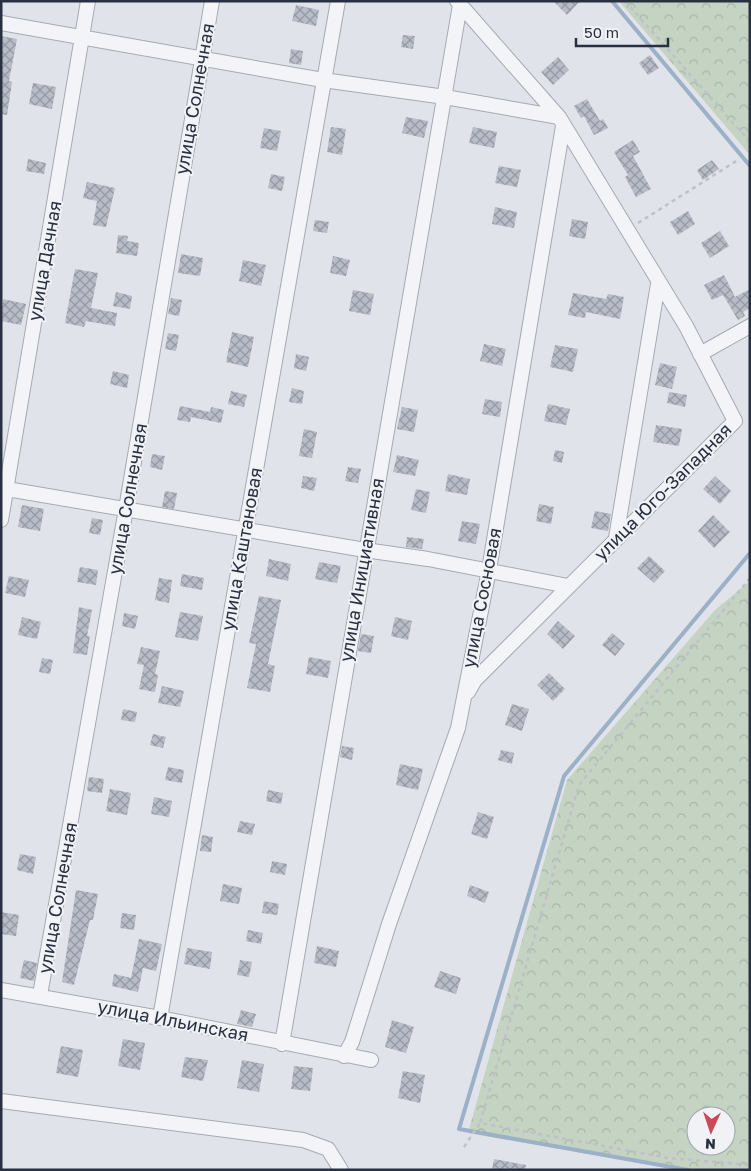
<svg xmlns="http://www.w3.org/2000/svg" width="751" height="1171" font-family="'Golos Text',sans-serif">
<style>
.forest{fill:url(#forest-crowns);fill-rule:evenodd}
.lines{fill:none;stroke-linecap:round;stroke-linejoin:round}
.stream{stroke:#9cb0c8;stroke-width:4}
.building{fill:url(#building-cross-hatch)}
.minor-casing{stroke:#a5aab3;stroke-width:16}
.path{stroke:#bec1c7;stroke-width:2.5;stroke-dasharray:4 4;stroke-linecap:butt}
.minor{stroke:#f3f4f7;stroke-width:14}
.labels{text-anchor:middle;stroke-width:4;stroke-linejoin:round;paint-order:stroke}
.street-label{font-size:18px;fill:#293140;stroke:#f0f2f6}
</style>
<defs>
<pattern id="forest-crowns" width="20" height="18" patternUnits="userSpaceOnUse" patternTransform="scale(1.25)"><rect width="20" height="18" fill="#c5d3c2"/><path d="M2 6a3 3 0 1 1 6 0M12 15a3 3 0 1 1 6 0" fill="none" stroke="#a9b6a8"/></pattern>
<pattern id="building-cross-hatch" width="8" height="8" patternUnits="userSpaceOnUse" patternTransform="scale(1.25)"><rect width="8" height="8" fill="#b8bcc6"/><path d="M0 0l8 8M0 8l8-8" fill="none" stroke="#9699a2"/></pattern>
</defs>
<rect width="100%" height="100%" fill="#e0e3e9"/>
<!-- forest -->
<path class="forest" d="M 619,1 L 750,1 L 750,155 Z
M 750,581 L 750,1170 L 678,1170 L 468,1133 L 567,780 L 715,610 ZM 696,1116 L 726,1116 L 726,1146 L 696,1146 Z"/>
<g class="lines">
<!-- stream -->
<path class="stream" d="M 612,1 L 750,166
M 688,1170 L 459,1129 L 564,776 L 750,553"/>
</g>
<!-- building -->
<path class="building" d="M 553,1 L 580,1 L 567,15 Z
M 296,5 L 319,10 L 316,26 L 292,21 Z
M 403,35 L 415,36 L 413,49 L 401,47 Z
M 1,36 L 17,39 L 9,81 L 12,82 L 7,115 L 1,114 Z
M 291,49 L 303,51 L 301,65 L 289,63 Z
M 650,55 L 659,68 L 648,75 L 639,63 Z
M 558,57 L 569,70 L 553,85 L 541,72 Z
M 33,83 L 56,87 L 52,109 L 29,104 Z
M 587,99 L 600,121 L 603,119 L 608,128 L 594,135 L 584,116 L 581,118 L 574,106 Z
M 406,117 L 428,121 L 424,138 L 402,133 Z
M 331,127 L 346,129 L 342,155 L 327,152 Z
M 473,127 L 497,132 L 494,148 L 469,143 Z
M 264,128 L 281,131 L 277,151 L 260,148 Z
M 633,140 L 640,152 L 633,156 L 651,189 L 636,197 L 625,177 L 628,175 L 614,152 Z
M 28,159 L 46,163 L 44,174 L 26,171 Z
M 712,160 L 719,169 L 703,180 L 697,170 Z
M 499,166 L 521,170 L 517,187 L 495,183 Z
M 271,174 L 285,177 L 282,191 L 268,188 Z
M 87,182 L 115,188 L 106,227 L 93,225 L 97,201 L 83,198 Z
M 495,207 L 517,212 L 514,228 L 492,224 Z
M 688,211 L 695,224 L 678,235 L 670,222 Z
M 572,219 L 588,222 L 585,239 L 569,236 Z
M 315,220 L 329,222 L 327,233 L 313,231 Z
M 720,231 L 729,246 L 710,258 L 701,243 Z
M 118,235 L 128,236 L 127,241 L 139,243 L 137,256 L 116,253 Z
M 181,254 L 203,258 L 200,276 L 178,273 Z
M 333,256 L 350,260 L 346,276 L 330,273 Z
M 243,260 L 266,265 L 261,286 L 239,281 Z
M 75,269 L 98,273 L 91,308 L 117,313 L 115,326 L 86,321 L 84,327 L 65,323 Z
M 724,275 L 735,297 L 750,289 L 750,308 L 743,312 L 745,316 L 738,320 L 723,295 L 712,300 L 704,285 Z
M 353,290 L 374,294 L 370,315 L 349,311 Z
M 116,292 L 132,296 L 130,309 L 113,306 Z
M 573,293 L 606,299 L 608,294 L 624,297 L 620,319 L 586,312 L 585,318 L 568,315 Z
M 171,298 L 182,300 L 179,316 L 168,314 Z
M 3,299 L 26,304 L 21,325 L 1,321 Z
M 232,332 L 254,337 L 248,367 L 226,362 Z
M 168,333 L 179,335 L 176,351 L 165,349 Z
M 484,344 L 506,349 L 502,366 L 480,361 Z
M 555,345 L 578,349 L 573,372 L 550,367 Z
M 296,354 L 309,357 L 306,371 L 294,368 Z
M 660,363 L 677,367 L 672,389 L 655,385 Z
M 113,371 L 129,375 L 127,388 L 110,384 Z
M 292,388 L 304,391 L 302,404 L 289,402 Z
M 231,391 L 247,395 L 244,407 L 228,404 Z
M 669,392 L 687,395 L 685,407 L 667,403 Z
M 485,399 L 502,402 L 500,417 L 482,414 Z
M 548,404 L 570,409 L 566,425 L 544,421 Z
M 180,406 L 210,412 L 211,407 L 224,410 L 221,423 L 191,417 L 190,422 L 177,420 Z
M 402,407 L 418,410 L 414,432 L 397,429 Z
M 656,425 L 682,429 L 679,446 L 653,442 Z
M 304,429 L 317,432 L 312,458 L 299,456 Z
M 555,450 L 564,452 L 562,463 L 553,461 Z
M 152,454 L 165,456 L 162,470 L 150,467 Z
M 397,455 L 419,460 L 415,476 L 393,472 Z
M 348,467 L 361,469 L 358,483 L 345,481 Z
M 448,474 L 470,479 L 467,495 L 445,491 Z
M 303,476 L 317,478 L 314,491 L 301,488 Z
M 715,476 L 731,491 L 720,504 L 703,489 Z
M 416,489 L 430,492 L 426,513 L 411,510 Z
M 165,491 L 177,493 L 174,509 L 162,507 Z
M 539,504 L 554,507 L 551,524 L 536,521 Z
M 22,505 L 44,509 L 40,531 L 18,527 Z
M 595,511 L 611,514 L 608,531 L 591,528 Z
M 713,515 L 730,532 L 714,548 L 698,531 Z
M 92,518 L 103,520 L 100,535 L 89,533 Z
M 462,521 L 480,524 L 476,544 L 458,541 Z
M 407,537 L 424,539 L 422,549 L 406,547 Z
M 649,556 L 665,571 L 654,583 L 637,568 Z
M 269,559 L 291,564 L 288,581 L 266,576 Z
M 319,562 L 341,566 L 337,583 L 315,579 Z
M 80,567 L 98,570 L 96,585 L 77,582 Z
M 182,574 L 204,578 L 202,590 L 180,586 Z
M 9,576 L 29,580 L 25,597 L 5,593 Z
M 159,578 L 172,580 L 169,603 L 155,600 Z
M 259,596 L 281,600 L 268,664 L 275,666 L 270,692 L 247,688 L 256,644 L 249,643 Z
M 79,607 L 92,610 L 87,636 L 90,636 L 87,655 L 73,653 Z
M 180,612 L 203,616 L 198,641 L 175,637 Z
M 124,613 L 138,616 L 135,629 L 122,626 Z
M 22,617 L 41,622 L 37,639 L 18,635 Z
M 395,617 L 412,621 L 408,640 L 391,636 Z
M 558,621 L 575,636 L 563,649 L 547,634 Z
M 612,633 L 625,644 L 615,656 L 602,645 Z
M 361,634 L 374,636 L 371,653 L 358,651 Z
M 141,647 L 160,651 L 155,674 L 158,675 L 155,692 L 139,689 L 144,665 L 137,664 Z
M 309,657 L 331,661 L 328,678 L 306,674 Z
M 42,658 L 53,660 L 50,674 L 39,672 Z
M 549,673 L 565,689 L 553,701 L 537,685 Z
M 162,686 L 184,691 L 180,707 L 158,703 Z
M 512,704 L 529,709 L 522,731 L 505,725 Z
M 123,709 L 137,712 L 135,722 L 121,720 Z
M 153,734 L 166,737 L 163,748 L 150,745 Z
M 342,746 L 354,748 L 352,760 L 340,757 Z
M 501,750 L 514,753 L 512,764 L 498,760 Z
M 400,764 L 423,769 L 418,790 L 396,785 Z
M 168,767 L 184,770 L 182,783 L 165,780 Z
M 89,777 L 104,779 L 102,793 L 87,791 Z
M 110,789 L 131,793 L 127,815 L 106,811 Z
M 268,790 L 283,793 L 281,804 L 266,801 Z
M 154,797 L 172,801 L 169,817 L 151,814 Z
M 478,812 L 494,817 L 487,839 L 471,834 Z
M 240,821 L 255,824 L 252,835 L 237,832 Z
M 202,835 L 213,837 L 211,852 L 200,851 Z
M 20,854 L 36,857 L 33,874 L 17,870 Z
M 272,861 L 287,864 L 285,875 L 270,872 Z
M 223,884 L 242,888 L 239,904 L 220,901 Z
M 470,885 L 489,892 L 485,903 L 467,896 Z
M 76,890 L 98,894 L 93,920 L 90,920 L 74,985 L 62,982 Z
M 264,901 L 279,904 L 277,915 L 262,913 Z
M 1,912 L 19,915 L 16,936 L 1,934 Z
M 122,913 L 136,915 L 134,930 L 120,928 Z
M 248,930 L 263,933 L 261,944 L 246,941 Z
M 139,939 L 162,944 L 156,971 L 143,968 L 138,992 L 112,986 L 114,974 L 131,978 Z
M 317,946 L 339,951 L 336,967 L 314,963 Z
M 187,948 L 212,952 L 210,969 L 184,964 Z
M 24,960 L 37,963 L 34,981 L 20,978 Z
M 240,960 L 252,962 L 249,977 L 237,975 Z
M 440,971 L 461,978 L 456,994 L 434,987 Z
M 241,1010 L 256,1014 L 252,1027 L 237,1024 Z
M 392,1020 L 414,1027 L 406,1053 L 385,1047 Z
M 123,1039 L 145,1043 L 140,1070 L 118,1066 Z
M 61,1046 L 83,1050 L 78,1077 L 56,1073 Z
M 185,1057 L 208,1060 L 203,1081 L 181,1077 Z
M 242,1060 L 264,1064 L 259,1092 L 237,1088 Z
M 294,1066 L 313,1068 L 310,1091 L 291,1089 Z
M 403,1071 L 425,1075 L 420,1103 L 398,1098 Z
M 494,1159 L 526,1165 L 525,1170 L 492,1170 Z"/>
<g class="lines">
<!-- minor casing -->
<g class="minor-casing">
<path id="minor" d="M 457,1 L 559,117 L 686,326 L 735,421 L 475,680 L 468,692
M 1,23 L 323,80 L 445,97 L 559,117
M 700,354 L 750,326
M 1,488 L 365,550 L 428,559 L 568,586
M 1,520 L 88,1
M 616,538 L 658,284
M 1,990 L 160,1018 L 371,1060
M 40,995 L 126,509 L 212,1
M 160,1018 L 338,1
M 282,1044 L 460,5
M 344,1056 L 352,1042 L 389,924 L 458,728 L 489,570 L 563,126
M 1,1101 L 303,1140 L 328,1149 L 341,1170"/>
</g>
<!-- path -->
<path class="path" d="M 625,1 L 750,142
M 638,223 L 738,160
M 750,578 L 579,785 L 480,1123 L 668,1158 L 750,1165
M 464,1147 L 480,1123"/>
<!-- minor -->
<use href="#minor" class="minor"/>
</g>
<g class="labels">
<!-- street labels -->
<g class="street-label">
<text transform="translate(195 99) rotate(-80)" y="6">улица Солнечная</text>
<text transform="translate(45 261) rotate(-80)" y="6">улица Дачная</text>
<text transform="translate(663 492) rotate(-45)" y="6">улица Юго-Западная</text>
<text transform="translate(128 499) rotate(-80)" y="6">улица Солнечная</text>
<text transform="translate(242 549) rotate(-80)" y="6">улица Каштановая</text>
<text transform="translate(362 570) rotate(-80)" y="6">улица Инициативная</text>
<text transform="translate(482 598) rotate(-79)" y="6">улица Сосновая</text>
<text transform="translate(58 898) rotate(-80)" y="6">улица Солнечная</text>
<text transform="translate(173 1021) rotate(11)" y="6">улица Ильинская</text>
</g>
</g>
<!-- border -->
<rect width="751" height="1171" fill="none" stroke="#293140" stroke-width="5"/>
<!-- north arrow -->
<g transform="translate(711 1131) rotate(183)"><circle r="24" fill="#f0f2f6" stroke="#a0a5ad"/>
<path d="M0-4L9 19L0 12L-9 19Z" fill="#cb4857"/>
<text y="-8" font-size="14" font-weight="bold" text-anchor="middle" fill="#293140">N</text>
</g>
<!-- scale -->
<path d="M576 38v8h92v-8" fill="none" stroke="#293140" stroke-width="2.5"/>
<text x="584" y="38" font-size="15" fill="#293140" stroke="#f0f2f6" stroke-width="4" paint-order="stroke">50 m</text>
</svg>
